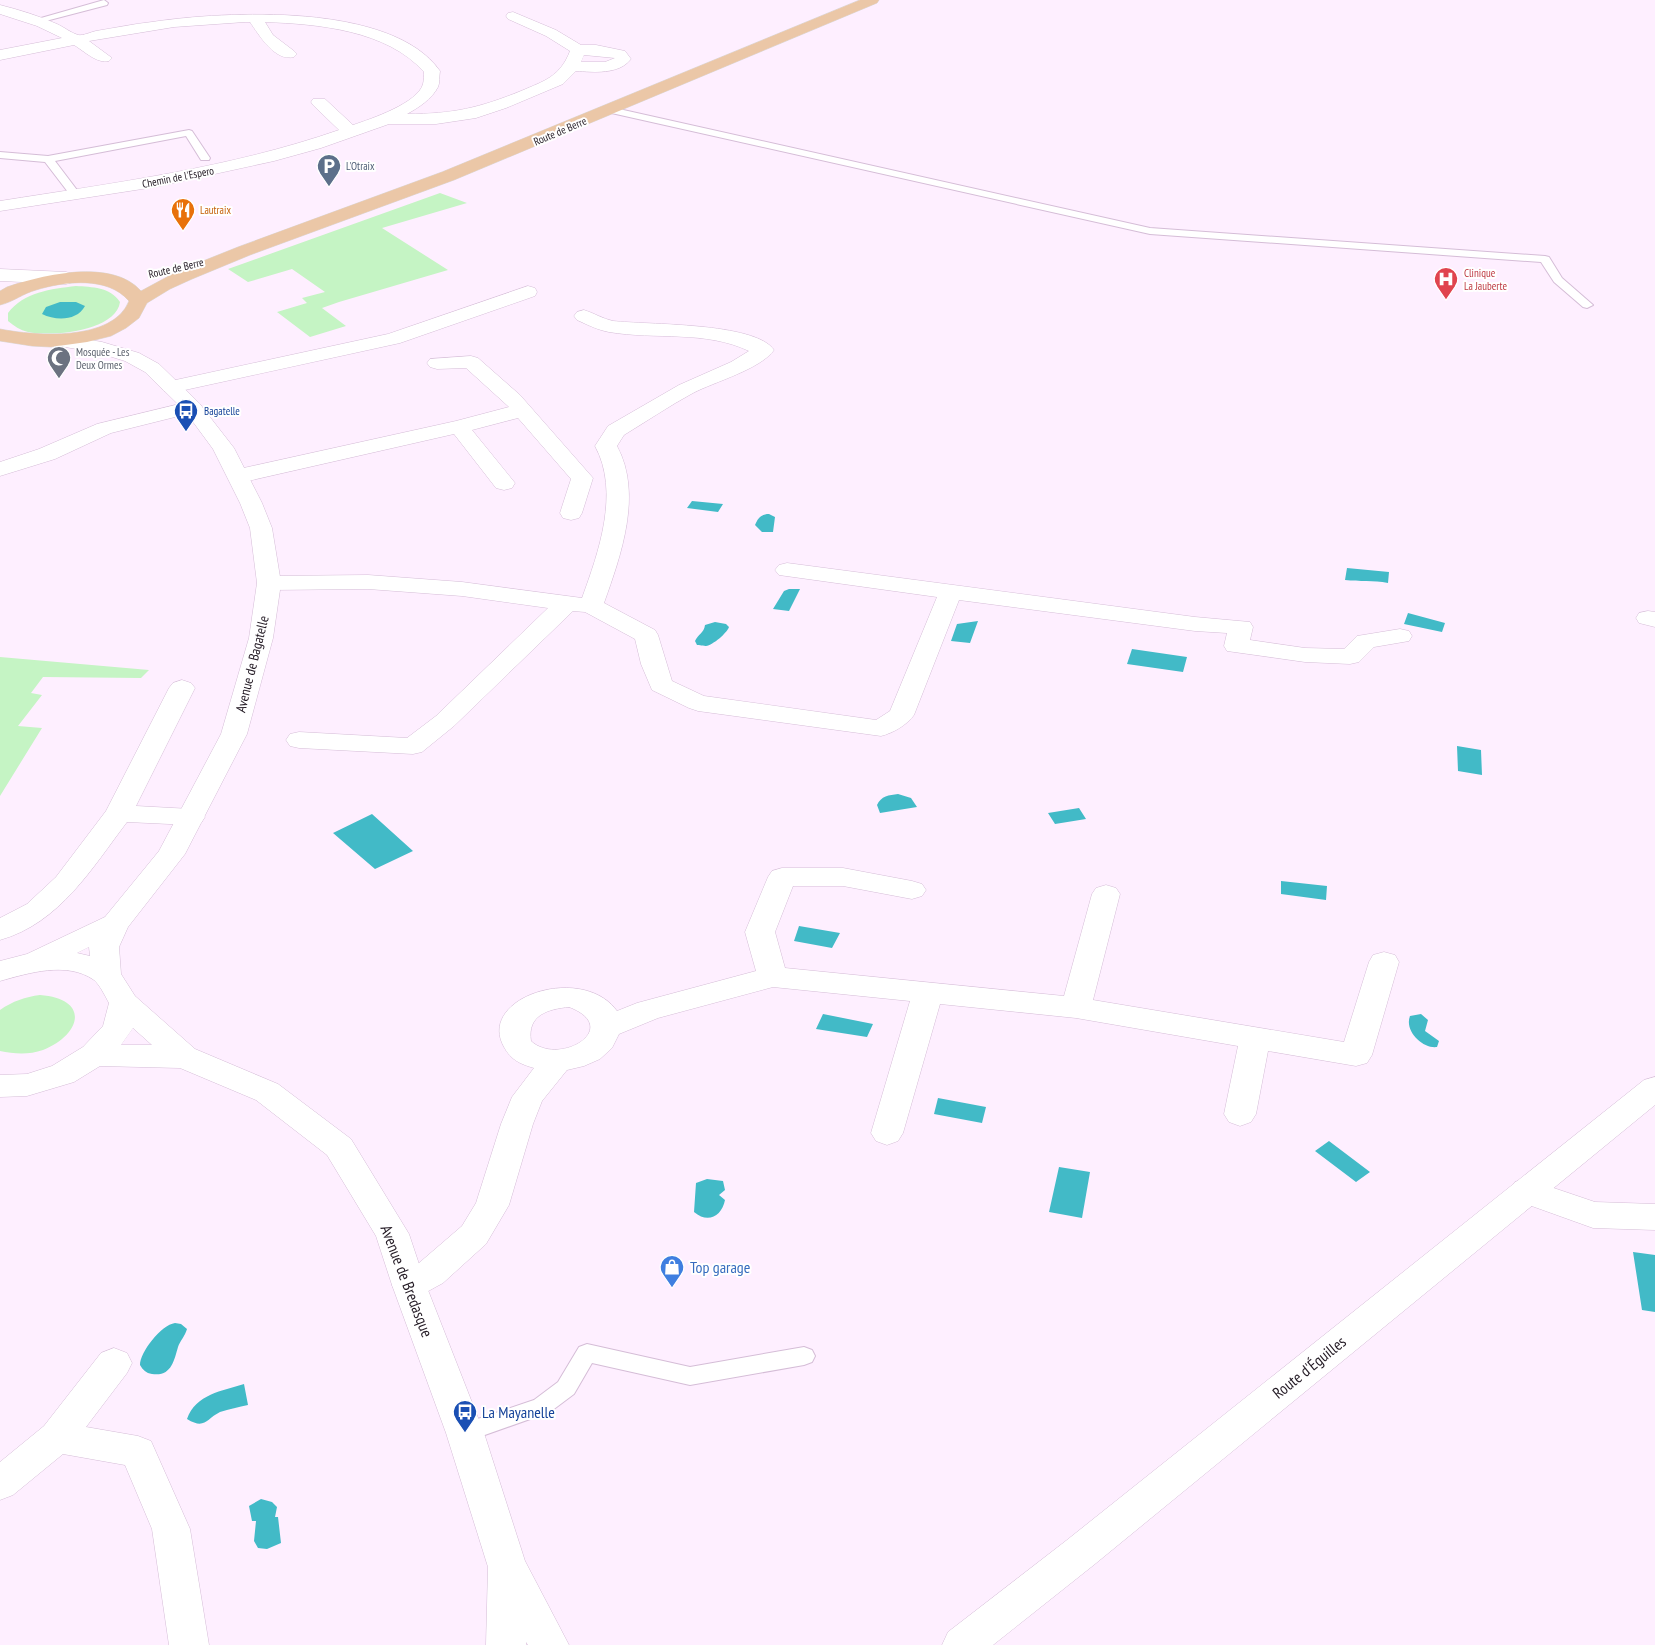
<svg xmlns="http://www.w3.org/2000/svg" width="1655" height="1645" font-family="'PT Sans Narrow',sans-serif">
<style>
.green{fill:#c5f4c4}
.water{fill:#42bac7}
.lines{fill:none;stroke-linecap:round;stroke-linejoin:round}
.service-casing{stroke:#d5bdd7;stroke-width:2}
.minor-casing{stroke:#d5bdd7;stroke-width:1}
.tertiary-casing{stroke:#d5bdd7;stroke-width:1}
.primary-casing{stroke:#dcdadc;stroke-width:1}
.service{fill:#fff;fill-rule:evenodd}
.minor{fill:#fff;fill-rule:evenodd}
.tertiary{fill:#fff;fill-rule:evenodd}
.primary{fill:#ebc7a7;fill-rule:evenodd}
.labels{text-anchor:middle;stroke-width:4;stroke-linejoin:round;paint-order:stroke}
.far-street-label{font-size:11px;fill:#231a24;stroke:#fff}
.far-service-label{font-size:11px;fill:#4e5e75;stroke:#fff;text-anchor:start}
.far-food-label{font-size:11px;fill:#c56008;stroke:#fff;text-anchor:start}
.far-health-label{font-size:11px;fill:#be3a42;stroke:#fff;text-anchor:start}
.far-worship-label{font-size:11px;fill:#5b616d;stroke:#fff;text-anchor:start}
.far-transit-label{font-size:11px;fill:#164399;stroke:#fff;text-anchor:start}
.street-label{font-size:14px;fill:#231a24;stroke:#fff}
.near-shop-label{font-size:16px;fill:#366cbe;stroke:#fff;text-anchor:start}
.near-street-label{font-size:16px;fill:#231a24;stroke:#fff}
.near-transit-label{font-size:16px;fill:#164399;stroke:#fff;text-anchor:start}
</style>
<rect width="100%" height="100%" fill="#feefff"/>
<!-- green -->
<path class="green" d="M 440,193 L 467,203 L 382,228 L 448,270 L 339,302 L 322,308 L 346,326 L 310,337 L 277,312 L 307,303 L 302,298 L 325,292 L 292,269 L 248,282 L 228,269 Z
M 76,286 C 92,287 110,287 120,302 C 116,331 52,337 28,332 C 20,330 14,326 8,321 L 8,313 C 24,292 51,289 76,286 Z
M 0,657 L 149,670 L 141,678 L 43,677 L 31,693 L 42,695 L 18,726 L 42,728 L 0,796 Z
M 40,995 C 91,999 81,1035 43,1050 C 29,1055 14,1054 0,1051 L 0,1010 C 13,1001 25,997 40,995 Z"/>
<!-- water -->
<path class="water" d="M 60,302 L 76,302 L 85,306 C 77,321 56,321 42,314 L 46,307 Z
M 692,501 L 723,504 L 718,512 L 687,508 Z
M 769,514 L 775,517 L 773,532 L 762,532 L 755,525 C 758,518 761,514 769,514 Z
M 1347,568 L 1389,572 L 1388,583 C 1373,580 1360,582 1345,580 Z
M 789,589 L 800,589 L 789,611 L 773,609 L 784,591 Z
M 1408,613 L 1445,623 L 1442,632 L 1404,624 Z
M 978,621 L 970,643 L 951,641 L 957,624 Z
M 715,622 L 726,624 L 729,627 C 727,633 713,645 706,646 C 705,646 698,645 697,645 L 695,641 C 698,634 704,633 705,625 Z
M 1132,649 L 1187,657 L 1183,672 L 1127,664 Z
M 1457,746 L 1481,750 L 1482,775 L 1458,771 Z
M 898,794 L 911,798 L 917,807 L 880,813 L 877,805 C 881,796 889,795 898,794 Z
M 1079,808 L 1086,819 L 1055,824 L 1048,813 Z
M 372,814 L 413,851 L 375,869 L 333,833 Z
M 1281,881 L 1327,886 L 1326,900 L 1281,894 Z
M 799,926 L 840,933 L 832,948 L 794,941 Z
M 823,1014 L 873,1024 L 867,1037 L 816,1029 Z
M 1421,1014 L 1428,1020 L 1425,1031 L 1439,1041 L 1437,1047 C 1423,1049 1404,1031 1410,1016 Z
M 938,1098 L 986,1107 L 982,1123 L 934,1114 Z
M 1329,1141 L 1370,1172 L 1356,1182 L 1315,1151 Z
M 1059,1167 L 1090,1172 L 1082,1218 L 1049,1212 Z
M 707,1179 L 723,1181 L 725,1190 L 719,1195 L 725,1200 C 722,1216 708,1224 694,1212 L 696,1183 Z
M 1633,1252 L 1655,1255 L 1655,1312 L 1642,1310 Z
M 175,1323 L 181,1324 L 187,1329 C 185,1336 180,1341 178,1347 C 174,1361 171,1377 152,1374 C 146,1373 143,1370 140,1365 C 140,1352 161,1325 175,1323 Z
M 244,1384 L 248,1405 C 239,1407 229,1409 220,1412 C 206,1419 205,1430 187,1419 C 196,1394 222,1391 244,1384 Z
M 261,1499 L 272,1502 L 277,1507 L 275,1517 L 278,1517 L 281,1543 L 267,1549 L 258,1548 L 254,1541 L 256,1521 L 252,1521 L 249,1506 Z"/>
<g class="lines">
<!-- service casing -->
<g class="service-casing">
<path id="service" d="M 104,0 L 108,3 L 107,5 L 38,23 L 34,20 Z
M 610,107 L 1150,228 L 1545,256 L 1549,257 L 1562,278 L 1593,305 L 1587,308 L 1583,307 L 1554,282 L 1541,262 L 1150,234 L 607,112 L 607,108 Z
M 189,130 L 192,131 L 210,158 L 209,160 L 201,160 L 186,136 L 55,161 L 80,194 L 75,197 L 71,196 L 45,162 L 0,158 L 0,152 L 48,156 Z
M 587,1344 L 690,1367 L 804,1347 L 812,1350 L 815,1356 L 812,1362 L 804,1365 L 690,1385 L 592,1363 L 574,1394 L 550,1412 L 465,1442 L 457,1440 L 454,1433 L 457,1426 L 534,1400 L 558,1382 L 579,1347 Z"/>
</g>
<!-- minor casing -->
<g class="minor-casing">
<path id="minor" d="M 0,5 C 20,10 39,16 57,24 C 64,27 71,33 78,35 C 83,36 91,32 96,31 C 115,28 133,24 152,22 C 226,11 392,2 440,71 C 439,76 440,83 438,87 C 432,99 418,108 407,114 C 453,114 479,108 521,91 C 544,81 560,77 570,51 L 546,36 L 508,19 L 506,16 L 508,13 L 513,12 L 556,30 L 581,45 L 596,45 L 625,51 L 631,59 C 619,75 593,72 576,71 L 563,84 L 506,108 L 476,118 L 436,124 L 389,124 L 321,148 L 274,161 L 155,187 L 0,211 L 0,201 C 114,183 230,168 339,130 L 313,105 L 311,102 L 313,99 L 325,99 L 353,125 C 371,119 418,103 423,84 C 424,80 424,75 424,72 C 387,30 318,24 265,22 L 273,35 L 294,51 L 297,54 L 294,57 C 275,62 259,35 250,22 L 245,22 L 174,27 L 89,41 L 112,58 L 109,61 C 97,64 84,51 74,45 L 0,60 L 0,50 L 62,38 L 37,26 L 0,14 ZM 584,55 L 615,58 L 605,62 L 581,62 Z
M 528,286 L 535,288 L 537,292 L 535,296 L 400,343 L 171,393 L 164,391 L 161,387 L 164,383 L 171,381 L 388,334 Z
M 584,310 C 594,313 603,319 613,321 C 647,325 755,322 774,350 C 761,369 714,382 693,393 C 669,406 647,421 624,435 L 617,446 C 643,494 621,555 604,603 L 655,630 L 658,635 L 672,681 L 704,696 L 876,720 L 890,711 L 937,597 L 779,575 L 775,570 L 779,565 L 787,563 L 1195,617 L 1250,622 L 1253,627 L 1250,640 L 1305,648 L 1344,649 L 1357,636 L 1400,629 L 1409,631 L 1412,636 L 1409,641 L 1374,647 L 1359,662 L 1350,664 L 1305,662 L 1227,651 L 1224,646 L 1227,633 L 1195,631 L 959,600 L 914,715 C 907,725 893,733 881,736 L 698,711 L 689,708 L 652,690 L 641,664 L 635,639 L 585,612 L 573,611 L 454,726 L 422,752 L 413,754 L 299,748 L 290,746 L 286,740 L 290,734 L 299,732 L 407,738 L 436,716 L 548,608 L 462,596 L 368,589 L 269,590 L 261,588 L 257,583 L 261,578 L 269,576 L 368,575 L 462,582 L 582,598 C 599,551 620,492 595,446 L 608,426 L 679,385 L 731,362 L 749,351 C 705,330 656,340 609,332 C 598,330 588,325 577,320 L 574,316 L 577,312 Z
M 471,356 L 478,358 L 520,395 L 593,478 L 582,513 L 579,518 L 571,520 L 563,518 L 560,513 L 571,479 L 518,418 L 472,430 L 515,483 L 512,488 L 504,490 L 496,488 L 454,434 L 239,483 L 231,481 L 228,476 L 231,471 L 239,469 L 456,421 L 509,407 L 466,368 L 437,369 L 430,367 L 427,363 L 430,359 Z
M 192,401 L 199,403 L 202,407 L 199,411 L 111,433 L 55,459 L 0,476 L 0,462 L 39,449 L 97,424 Z
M 1648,611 L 1655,612 L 1655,627 L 1639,623 L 1636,618 L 1639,613 Z
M 182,680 L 191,683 L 195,688 L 136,806 L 191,809 L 201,811 L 205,817 L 201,823 L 191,825 L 127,822 C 92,868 60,923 0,940 L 0,918 L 27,904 L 56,877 L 106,811 L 169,688 L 173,683 Z
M 782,868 L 843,868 L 912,881 L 922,884 L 926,890 L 922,896 L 912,899 L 843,886 L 793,886 L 775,932 L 785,968 L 1064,996 L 1092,894 L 1096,888 L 1106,885 L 1116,888 L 1120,894 L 1093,1000 L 1344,1042 L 1369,962 L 1373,955 L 1384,952 L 1395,955 L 1399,962 L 1372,1055 L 1367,1063 L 1356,1066 L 1268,1051 L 1256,1114 L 1251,1122 L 1240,1126 L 1229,1122 L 1224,1114 L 1238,1046 L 1076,1018 L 940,1004 L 903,1133 L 898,1141 L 887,1145 L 876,1141 L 871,1133 L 910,1001 L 773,987 L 658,1018 L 619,1034 L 612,1048 L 600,1059 L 584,1066 L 567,1070 L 542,1101 L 533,1124 L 509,1205 L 486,1244 L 443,1283 L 421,1295 L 409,1299 L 397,1295 L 392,1285 L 397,1275 L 419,1263 L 462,1226 L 476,1203 L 501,1124 L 512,1097 L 534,1068 C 520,1064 511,1060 504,1047 C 476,997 583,963 617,1011 L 637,1003 L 756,971 L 745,932 L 768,877 L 772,871 ZM 569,1007 C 624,1028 559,1067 531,1041 C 527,1015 548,1009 569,1007 Z
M 1527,1179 L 1595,1202 L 1655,1204 L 1655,1230 L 1593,1228 L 1515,1200 L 1510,1191 L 1515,1182 Z
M 114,1348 L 127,1353 L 132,1363 L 127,1373 L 86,1427 L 138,1436 L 151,1441 L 190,1529 L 209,1645 L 169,1645 L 152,1529 L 125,1465 L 63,1454 L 13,1495 L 0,1500 L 0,1462 L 44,1426 L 101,1353 Z"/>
</g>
<!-- tertiary casing -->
<g class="tertiary-casing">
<path id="tertiary" d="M 0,269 L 66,272 L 73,274 L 75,278 L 73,282 L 66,284 L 0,281 Z
M 61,335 L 102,342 L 139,353 L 159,364 L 199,403 L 234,448 L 262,503 L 272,528 L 281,583 L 273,638 L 247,734 L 185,854 L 128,927 L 119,947 L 121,974 L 135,996 L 195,1049 L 278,1084 L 351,1139 L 409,1234 L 426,1285 L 484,1433 L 525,1561 L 569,1645 L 528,1645 L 526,1642 L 526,1645 L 486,1645 L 488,1567 L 446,1433 L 392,1285 L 376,1236 L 327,1155 L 256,1100 L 180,1068 L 100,1066 L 74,1082 L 27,1096 L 0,1097 L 0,1075 L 27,1074 L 52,1066 L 83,1047 L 103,1026 L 109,1003 C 105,996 100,985 94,980 C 67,961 29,973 0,981 L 0,961 L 27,954 L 105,917 L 159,851 L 221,734 L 249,638 L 257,583 L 250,528 L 240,503 L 213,449 L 185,411 L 145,372 L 125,361 L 99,353 L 54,345 L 51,341 L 54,337 ZM 89,947 L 90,956 L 77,953 ZM 133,1028 L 152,1045 L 121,1045 Z
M 1655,1077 L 1655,1105 L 1095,1564 L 993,1645 L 942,1645 L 948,1632 L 1067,1540 L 1644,1080 Z"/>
</g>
<!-- primary casing -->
<g class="primary-casing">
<path id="primary" d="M 860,0 L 879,0 L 877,3 L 454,180 L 250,255 L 192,279 L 170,289 L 147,303 L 139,318 L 126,328 L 111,336 L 87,342 L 51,347 L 32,346 L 0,341 L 0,329 C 35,336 113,342 129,301 C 108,276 65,281 36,290 C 24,293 13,302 0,305 L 0,291 L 7,287 C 42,275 112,258 141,291 L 178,271 L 238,247 L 442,172 Z"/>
</g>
<!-- service -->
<use href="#service" class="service"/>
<!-- minor -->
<use href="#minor" class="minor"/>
<!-- tertiary -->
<use href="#tertiary" class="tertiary"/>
<!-- primary -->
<use href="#primary" class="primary"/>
</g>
<!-- icons -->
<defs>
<g id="parking-pin" transform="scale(1.25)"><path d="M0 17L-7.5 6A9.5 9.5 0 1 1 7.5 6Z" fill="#5c6f8a" stroke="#fff"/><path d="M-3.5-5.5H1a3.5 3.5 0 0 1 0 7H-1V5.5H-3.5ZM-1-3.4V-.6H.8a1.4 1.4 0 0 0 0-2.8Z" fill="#fff"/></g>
<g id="restaurant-pin" transform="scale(1.25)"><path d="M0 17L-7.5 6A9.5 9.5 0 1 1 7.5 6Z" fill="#e8710a" stroke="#fff"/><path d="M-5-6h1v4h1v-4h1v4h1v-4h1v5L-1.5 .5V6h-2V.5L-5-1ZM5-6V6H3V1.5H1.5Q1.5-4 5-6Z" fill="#fff"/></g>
<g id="hospital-pin" transform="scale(1.25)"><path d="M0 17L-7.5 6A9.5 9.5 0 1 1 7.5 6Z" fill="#e0444e" stroke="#fff"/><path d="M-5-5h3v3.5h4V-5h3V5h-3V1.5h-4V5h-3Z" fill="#fff"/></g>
<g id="mosque-pin" transform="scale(1.25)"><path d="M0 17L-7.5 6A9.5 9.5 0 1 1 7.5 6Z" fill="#6b7280" stroke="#fff"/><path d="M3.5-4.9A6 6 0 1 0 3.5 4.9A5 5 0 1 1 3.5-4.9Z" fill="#fff"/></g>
<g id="bus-pin" transform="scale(1.25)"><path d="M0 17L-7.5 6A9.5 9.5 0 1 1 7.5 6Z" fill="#1a4fb4" stroke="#fff"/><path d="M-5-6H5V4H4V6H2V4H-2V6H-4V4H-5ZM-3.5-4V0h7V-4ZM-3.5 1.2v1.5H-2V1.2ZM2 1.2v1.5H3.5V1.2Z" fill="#fff"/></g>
<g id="shop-pin" transform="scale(1.25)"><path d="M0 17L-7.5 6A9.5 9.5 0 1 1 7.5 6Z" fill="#3f7fe0" stroke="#fff"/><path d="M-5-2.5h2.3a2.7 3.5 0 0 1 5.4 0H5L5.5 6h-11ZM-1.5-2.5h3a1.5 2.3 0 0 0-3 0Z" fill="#fff"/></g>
</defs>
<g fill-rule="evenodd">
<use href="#parking-pin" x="329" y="166"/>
<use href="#restaurant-pin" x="183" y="210"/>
<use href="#hospital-pin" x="1446" y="279"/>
<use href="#mosque-pin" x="59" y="358"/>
<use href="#bus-pin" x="186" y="411"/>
<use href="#shop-pin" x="672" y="1267"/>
<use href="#bus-pin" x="465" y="1412"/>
</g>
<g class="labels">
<!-- far-street labels -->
<g class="far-street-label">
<text transform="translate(560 131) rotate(-23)" y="4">Route de Berre</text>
<text transform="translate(178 177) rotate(-11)" y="4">Chemin de l'Espero</text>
<text transform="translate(176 268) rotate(-13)" y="4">Route de Berre</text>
</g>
<!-- far-service labels -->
<g class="far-service-label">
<text x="346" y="170">L'Otraix</text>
</g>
<!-- far-food labels -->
<g class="far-food-label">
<text x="200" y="214">Lautraix</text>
</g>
<!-- far-health labels -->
<g class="far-health-label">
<text x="1464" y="277">Clinique<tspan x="1464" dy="13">La Jauberte</tspan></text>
</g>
<!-- far-worship labels -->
<g class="far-worship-label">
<text x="76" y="356">Mosquée - Les<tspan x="76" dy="13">Deux Ormes</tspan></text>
</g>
<!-- far-transit labels -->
<g class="far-transit-label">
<text x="204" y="415">Bagatelle</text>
</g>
<!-- street labels -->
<g class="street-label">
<text transform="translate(252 664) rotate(-76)" y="5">Avenue de Bagatelle</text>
</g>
<!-- near-shop labels -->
<g class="near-shop-label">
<text x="690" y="1273">Top garage</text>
</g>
<!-- near-street labels -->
<g class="near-street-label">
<text transform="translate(407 1281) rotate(69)" y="6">Avenue de Bredasque</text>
<text transform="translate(1309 1367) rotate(-39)" y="6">Route d'Éguilles</text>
</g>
<!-- near-transit labels -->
<g class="near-transit-label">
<text x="482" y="1418">La Mayanelle</text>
</g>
</g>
</svg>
